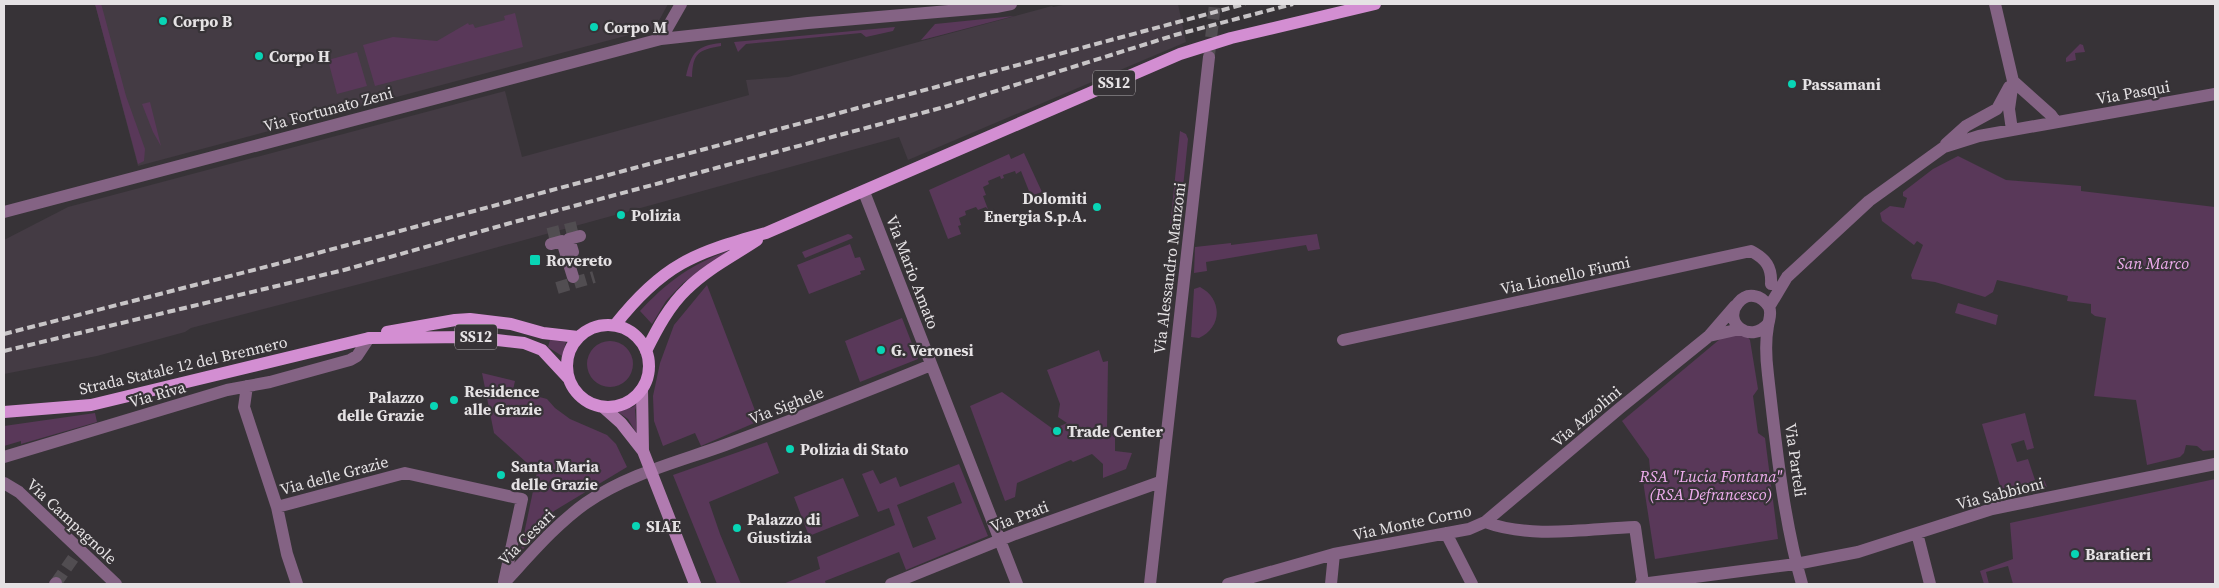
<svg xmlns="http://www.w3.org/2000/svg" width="2219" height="588" font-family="'Source Serif 4',serif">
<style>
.built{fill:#443b44}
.green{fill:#593859;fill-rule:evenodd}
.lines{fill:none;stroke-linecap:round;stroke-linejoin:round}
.street-tunnel{stroke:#514d51;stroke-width:12;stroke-dasharray:12 6;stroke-linecap:butt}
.street{stroke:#846384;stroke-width:12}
.secondary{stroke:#b17bb0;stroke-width:12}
.primary{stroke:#d38ed2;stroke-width:12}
.rail{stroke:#c8c5c7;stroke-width:4;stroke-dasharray:8 4;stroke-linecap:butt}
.poi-dot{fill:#08d5b5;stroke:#373337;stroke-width:2}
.labels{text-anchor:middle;stroke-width:4.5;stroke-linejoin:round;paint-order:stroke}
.shield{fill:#373337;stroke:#b1aeb0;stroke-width:1}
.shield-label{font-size:15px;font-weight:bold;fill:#e5e2e4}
.poi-label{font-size:16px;font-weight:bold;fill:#e5e2e4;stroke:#373337;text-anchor:start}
.street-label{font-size:16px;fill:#e5e2e4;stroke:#373337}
.park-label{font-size:16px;font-style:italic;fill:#f0aeef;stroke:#373337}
</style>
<rect width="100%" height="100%" fill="#373337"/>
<!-- built -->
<path class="built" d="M 95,4 L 668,4 L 655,28 L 138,166 Z
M 1068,4 L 1178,4 L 1186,42 L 908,160 L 899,137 L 433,265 L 191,328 L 185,332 L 97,356 L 4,374 L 4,240 L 68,207 L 505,91 L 522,157 L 749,95 L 746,80 L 788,77 L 1052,6 L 1053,7 Z"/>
<!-- green -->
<path class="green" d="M 95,4 L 101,4 L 102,7 L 126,96 L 145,149 L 144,161 L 138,164 Z
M 515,13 L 523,47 L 375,86 L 363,45 L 393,37 L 437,41 L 468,23 L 469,25 L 473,24 L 475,28 L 505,20 L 504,16 Z
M 1014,16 L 922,40 L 921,40 L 935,24 Z
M 895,27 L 893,31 L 866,37 L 861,33 L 746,44 L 738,52 L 734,42 Z
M 721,43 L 721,46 C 698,50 693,53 692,77 L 686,76 C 692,52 696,46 721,43 Z
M 2080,44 L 2083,45 L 2085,52 L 2075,53 L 2076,60 L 2066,62 L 2066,58 Z
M 357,52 L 367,86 L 337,94 L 328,60 Z
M 150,102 L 161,146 L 153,132 L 142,104 Z
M 1180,131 L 1186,134 L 1188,139 L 1179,226 L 1170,226 Z
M 1024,153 L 1042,192 L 1031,196 L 1021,171 L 1016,174 L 1015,171 L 1003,175 L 1004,178 L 1001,179 L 1000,176 L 988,181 L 989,184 L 983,187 L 986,195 L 983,196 L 989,212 L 986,207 L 978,210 L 976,207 L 965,211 L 966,215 L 959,218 L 961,225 L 958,226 L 961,234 L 948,239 L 929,190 L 1009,154 L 1011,159 Z
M 1958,156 L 2006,180 L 2081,186 L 2081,191 L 2215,207 L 2215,450 L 2203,451 L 2197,446 L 2186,445 L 2184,453 L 2180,457 L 2147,465 L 2136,400 L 2094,396 L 2106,318 L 2095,316 L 2091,313 L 2091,304 L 2067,301 L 2068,296 L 1997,280 L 1993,292 L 1985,297 L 1935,282 L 1912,279 L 1911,275 L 1923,245 L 1917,241 L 1914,245 L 1882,221 L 1880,213 L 1890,206 L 1904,208 L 1907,198 L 1903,196 L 1903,192 L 1933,169 Z
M 848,234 L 851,235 L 853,238 L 805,258 L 802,252 Z
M 1317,234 L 1320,249 L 1308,251 L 1306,245 L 1206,262 L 1207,271 L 1194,273 L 1195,247 L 1231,243 L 1231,245 Z
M 850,244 L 855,258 L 860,257 L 865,270 L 860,271 L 861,274 L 809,294 L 797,265 Z
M 728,251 L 683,283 L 666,301 L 652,324 L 640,311 C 667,282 690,265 728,251 Z
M 707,285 L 759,421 L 701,446 L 695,433 L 663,446 L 654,421 L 653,396 L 660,363 L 674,325 Z
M 1200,287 C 1223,299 1222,328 1199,338 L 1191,337 L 1194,289 Z
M 1958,303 L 1998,315 L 1996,325 L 1955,313 Z
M 902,318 L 918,359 L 860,382 L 845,341 Z
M 1726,334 L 1745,334 L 1750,340 L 1758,389 L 1753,396 L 1758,433 L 1765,438 L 1778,539 L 1655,559 L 1643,481 L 1651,479 L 1649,459 L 1622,421 Z
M 550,340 L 566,342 L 562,356 L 548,347 Z
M587 364a23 23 0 1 1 46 0a23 23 0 1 1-46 0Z
M 1099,350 L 1103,362 L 1108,361 L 1107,428 L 1115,436 L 1115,451 L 1132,453 L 1126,469 L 1103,478 L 1103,464 L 1092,454 L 1073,462 L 1071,460 L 1017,483 L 1015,497 L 1005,501 L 970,406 L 1002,392 L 1053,429 L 1067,423 L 1058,417 L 1060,404 L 1047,370 Z
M 482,373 L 515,381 L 513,390 L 547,399 L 555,408 L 570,419 L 607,435 L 616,444 L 627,467 L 554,511 L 520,553 L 537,472 L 494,433 Z
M 638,402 L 635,410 L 637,434 L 628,419 L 618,412 L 633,407 Z
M 95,413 L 97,422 L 21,444 L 21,441 L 4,446 L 4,426 Z
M 2025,413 L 2034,448 L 2027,450 L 2024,440 L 2011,444 L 2017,462 L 2028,459 L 2036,483 L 2044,480 L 2047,487 L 2036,490 L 2032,487 L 2024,492 L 2003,496 L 1982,424 Z
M 767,442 L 779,473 L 709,502 L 720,534 L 741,584 L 717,584 L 673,475 Z
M 959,464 L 988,536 L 906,570 L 899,552 L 825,581 L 826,584 L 783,584 L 820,569 L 817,557 L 895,525 L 889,508 L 878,512 L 862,474 L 873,470 L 880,484 L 896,477 L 900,487 ZM 954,482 L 962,503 L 927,517 L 936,539 L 913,548 L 897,505 Z
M 843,478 L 859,516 L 809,536 L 794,497 Z
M 2215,479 L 2215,584 L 2013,584 L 2008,566 L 1986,572 L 1989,584 L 1984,584 L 1980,571 L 2013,559 L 2010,523 Z"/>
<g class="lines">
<!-- street-tunnel -->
<path class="street-tunnel" d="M 1209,55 L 1215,4
M 548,234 L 577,227
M 557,288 L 594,277
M 56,583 L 74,557"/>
<!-- street -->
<path class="street" d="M 1995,4 L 2013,81 L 2009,109 L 2012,130
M 661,39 L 681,4
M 2013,81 L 2051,115 L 2056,122
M 1946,144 L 1966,126 L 1997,109 L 2009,87
M 864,192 L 1017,584
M 4,212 L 661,39 L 808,23 L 996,7 L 1011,4
M 551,244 L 562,241 L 573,277
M 573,252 L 569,239 L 580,236
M 1769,307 L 1787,277 L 1869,201 L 1944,147 L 1979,136 L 2215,94
M 1768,324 C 1750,345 1722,322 1738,303 C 1742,298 1748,295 1754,296 C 1761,297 1766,302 1769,307 C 1772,314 1769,319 1768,326 C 1765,342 1766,359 1768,375 C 1776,444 1783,518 1802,584
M 1709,336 L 1740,329
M 1343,340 L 1751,251 C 1766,259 1772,267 1771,284
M 247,386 L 244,407 L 277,507 L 287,554 L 297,584
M 4,457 L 227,390 L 270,382 L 350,360 L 357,356 L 369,338
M 4,483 L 19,492 L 116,584
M 277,507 L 405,473 L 522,499 L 504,582
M 1485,522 C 1530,539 1587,529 1635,527 L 1643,583
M 1446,533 L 1472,584
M 1917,533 L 1930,584
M 504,583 C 530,555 555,525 586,503 C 628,474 678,462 725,445 C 795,419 863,393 931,365
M 55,584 L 56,583
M 891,584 L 1015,534 L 1160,482
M 1150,584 L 1209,57
M 1228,584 L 1334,554 L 1469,529 L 1485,522 L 1620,408 L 1709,336 L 1735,306
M 1331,584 L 1334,554
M 1641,584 L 1796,564 L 1858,552 L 1992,509 L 2215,464"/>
<!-- secondary -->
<path class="secondary" d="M 642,389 L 643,451
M 603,407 L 621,423 L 643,451 L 695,584"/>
<!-- primary -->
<path class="primary" d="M567 366a41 41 0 1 1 82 0a41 41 0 1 1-82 0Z
M 615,325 C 663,264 694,253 766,233 L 1180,54 L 1231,38 L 1375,4
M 387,332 L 455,320 L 470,319 L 511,324 L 543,333 L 578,337
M 646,351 C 657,329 669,306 687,289 C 707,269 733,256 757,240
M 4,412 L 91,405 L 369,338 L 471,337 L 524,343 L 542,350 L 569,379"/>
<!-- rail -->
<path class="rail" d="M 4,334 L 273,265 L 1245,4
M 4,351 L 344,270 L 514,222 L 948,106 L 1175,35 L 1293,4"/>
</g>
<!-- markers -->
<g class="poi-dot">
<circle cx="163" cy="21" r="5"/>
<circle cx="594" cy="27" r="5"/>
<circle cx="259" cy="56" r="5"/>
<circle cx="1792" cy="84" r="5"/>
<circle cx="1097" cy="207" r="5"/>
<circle cx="621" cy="215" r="5"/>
<rect x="529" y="254" width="12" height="12" rx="2.5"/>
<circle cx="881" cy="350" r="5"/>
<circle cx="454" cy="400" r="5"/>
<circle cx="434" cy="406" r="5"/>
<circle cx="1057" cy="431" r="5"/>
<circle cx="790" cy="449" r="5"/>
<circle cx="501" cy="475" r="5"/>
<circle cx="636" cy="526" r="5"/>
<circle cx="737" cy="528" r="5"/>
<circle cx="2075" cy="554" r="5"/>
</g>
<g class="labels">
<!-- shield labels -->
<g class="shield">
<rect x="1093" y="70.5" width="42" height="25" rx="4"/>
<rect x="455" y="324.5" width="42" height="25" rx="4"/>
</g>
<g class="shield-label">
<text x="1114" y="88">SS12</text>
<text x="476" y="342">SS12</text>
</g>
<!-- poi labels -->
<g class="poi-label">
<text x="173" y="27">Corpo B</text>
<text x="604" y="33">Corpo M</text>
<text x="269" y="62">Corpo H</text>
<text x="1802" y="90">Passamani</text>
<text x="1087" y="204" text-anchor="end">Dolomiti<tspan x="1087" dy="18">Energia S.p.A.</tspan></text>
<text x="631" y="221">Polizia</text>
<text x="546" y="266">Rovereto</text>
<text x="891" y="356">G. Veronesi</text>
<text x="464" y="397">Residence<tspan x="464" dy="18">alle Grazie</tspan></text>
<text x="424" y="403" text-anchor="end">Palazzo<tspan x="424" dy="18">delle Grazie</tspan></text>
<text x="1067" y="437">Trade Center</text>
<text x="800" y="455">Polizia di Stato</text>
<text x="511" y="472">Santa Maria<tspan x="511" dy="18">delle Grazie</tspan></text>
<text x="747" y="525">Palazzo di<tspan x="747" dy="18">Giustizia</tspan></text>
<text x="646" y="532">SIAE</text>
<text x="2085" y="560">Baratieri</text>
</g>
<!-- street labels -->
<g class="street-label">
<text transform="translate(2133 92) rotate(-10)" y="6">Via Pasqui</text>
<text transform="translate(328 109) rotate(-15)" y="6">Via Fortunato Zeni</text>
<text transform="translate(1169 268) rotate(-83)" y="6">Via Alessandro Manzoni</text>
<text transform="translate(913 272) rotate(69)" y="6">Via Mario Amato</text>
<text transform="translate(1565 275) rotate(-12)" y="6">Via Lionello Fiumi</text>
<text transform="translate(183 365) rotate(-13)" y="6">Strada Statale 12 del Brennero</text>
<text transform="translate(157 394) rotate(-16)" y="6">Via Riva</text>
<text transform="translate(786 405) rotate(-21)" y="6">Via Sighele</text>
<text transform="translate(1586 416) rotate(-40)" y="6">Via Azzolini</text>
<text transform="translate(1796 460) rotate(82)" y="6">Via Parteli</text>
<text transform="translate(334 475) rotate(-15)" y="6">Via delle Grazie</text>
<text transform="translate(2000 493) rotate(-14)" y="6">Via Sabbioni</text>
<text transform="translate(1019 516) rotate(-21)" y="6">Via Prati</text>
<text transform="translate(72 521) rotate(43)" y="6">Via Campagnole</text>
<text transform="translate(1412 522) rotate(-12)" y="6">Via Monte Corno</text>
<text transform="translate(526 537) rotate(-45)" y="6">Via Cesari</text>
</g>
<!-- park labels -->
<g class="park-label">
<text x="2153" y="269">San Marco</text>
<text x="1711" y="482">RSA "Lucia Fontana"<tspan x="1711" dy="18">(RSA Defrancesco)</tspan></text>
</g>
</g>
<!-- border -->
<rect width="2219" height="588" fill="none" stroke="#e5e2e4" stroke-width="10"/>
</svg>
